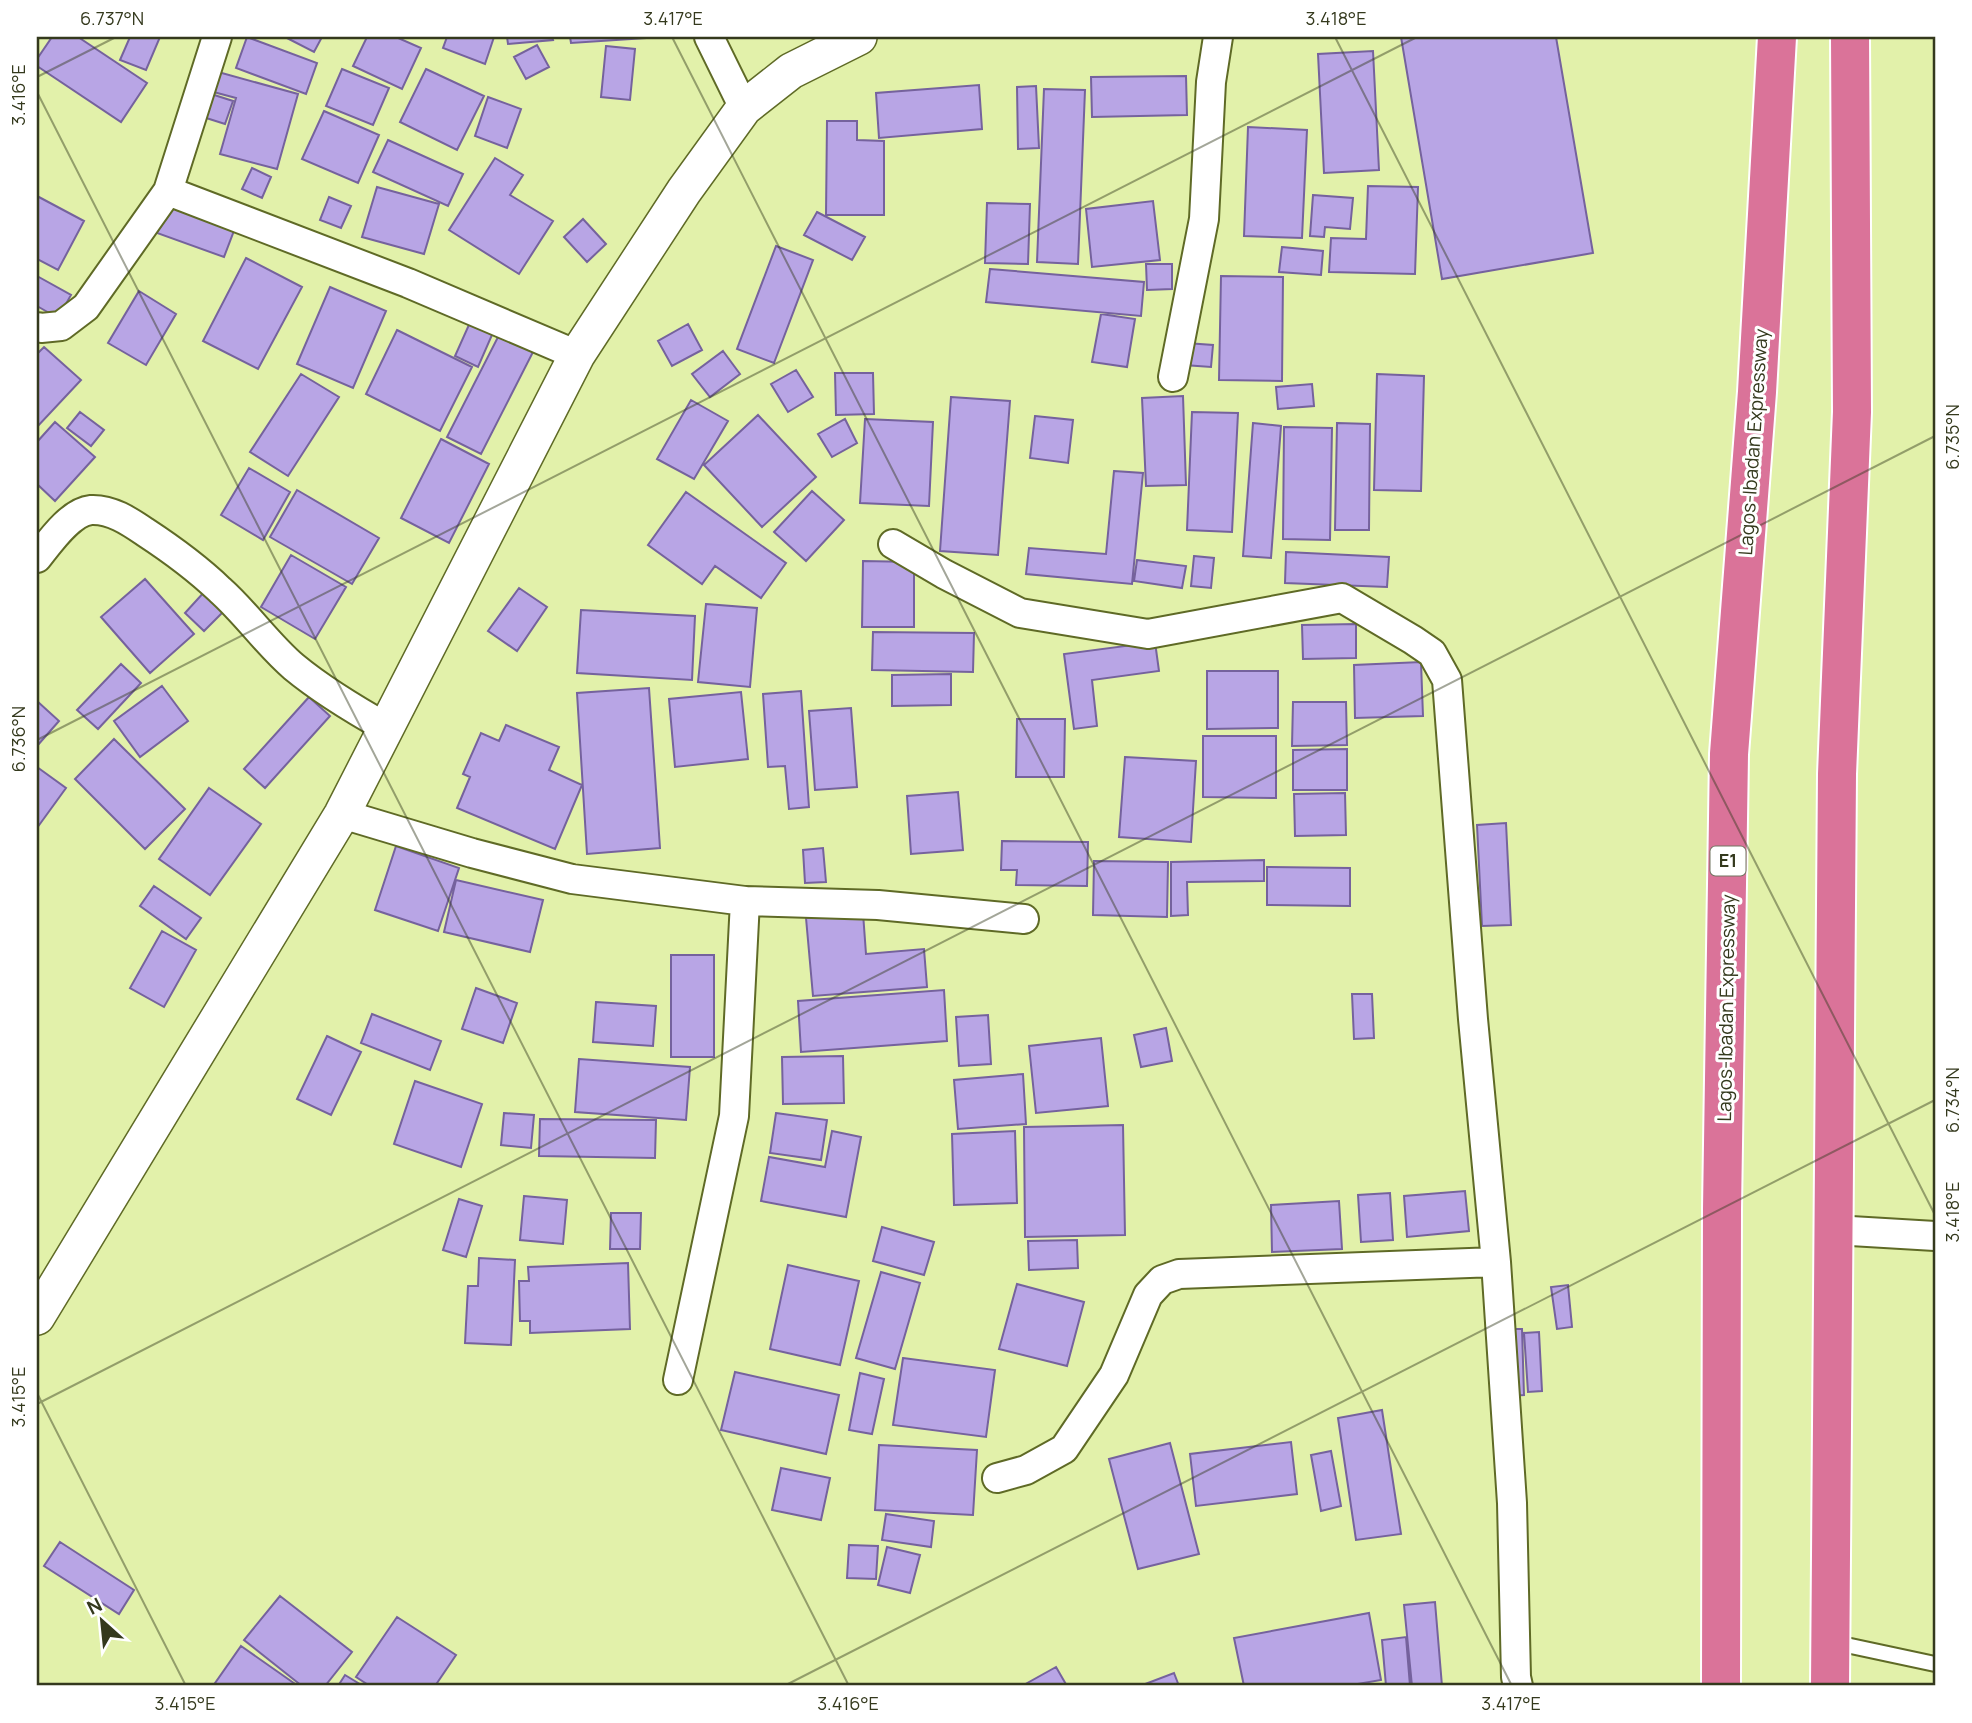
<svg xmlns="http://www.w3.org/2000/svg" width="1972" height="1723" font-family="Manrope,sans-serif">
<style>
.building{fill:#b8a5e5;stroke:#75629d;stroke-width:2}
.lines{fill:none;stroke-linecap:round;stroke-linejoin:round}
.service-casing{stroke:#5f6a26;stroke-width:18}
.minor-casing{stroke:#5f6a26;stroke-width:32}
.tertiary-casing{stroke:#5f6a26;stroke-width:38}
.motorway-casing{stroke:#fff;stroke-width:42}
.service{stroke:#fff;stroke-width:14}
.minor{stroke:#fff;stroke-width:28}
.tertiary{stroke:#fff;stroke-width:35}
.motorway{stroke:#da7399;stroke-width:38}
.ticks{fill:none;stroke:#34391d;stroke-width:2;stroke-opacity:0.45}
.labels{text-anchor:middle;stroke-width:6;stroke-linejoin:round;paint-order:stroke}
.shield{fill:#fff;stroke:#717461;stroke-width:2}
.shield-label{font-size:18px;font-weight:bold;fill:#34391d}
.street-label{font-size:19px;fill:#34391d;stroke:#fff}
.neatline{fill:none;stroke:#34391d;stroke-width:2.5}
.ticks-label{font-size:18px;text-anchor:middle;fill:#34391d}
</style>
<rect width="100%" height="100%" fill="#e2f1aa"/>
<!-- building -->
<path class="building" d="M 52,37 L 78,37 L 147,83 L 121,122 L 37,66 L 37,59 Z
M 130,37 L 160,37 L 146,70 L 120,60 Z
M 247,37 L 317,63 L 306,94 L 236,68 Z
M 285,37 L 322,37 L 314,52 Z
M 367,37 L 396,37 L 421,48 L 402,89 L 353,66 Z
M 447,37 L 494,37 L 485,64 L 443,48 Z
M 507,37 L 552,37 L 553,40 L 508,44 Z
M 570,37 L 662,37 L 571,43 Z
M 1401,37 L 1556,37 L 1593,253 L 1442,279 Z
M 537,45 L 549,67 L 526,79 L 514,57 Z
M 606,46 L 635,49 L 630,100 L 601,97 Z
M 1373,51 L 1379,170 L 1324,173 L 1318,54 Z
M 342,69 L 389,88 L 373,125 L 326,106 Z
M 426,69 L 484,96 L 457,150 L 400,122 Z
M 211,70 L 298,94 L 277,169 L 220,154 L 236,98 L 206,90 Z
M 1186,76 L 1187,115 L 1092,117 L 1091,77 Z
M 979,85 L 982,129 L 879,138 L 876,93 Z
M 1036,86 L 1039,148 L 1018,149 L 1017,87 Z
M 1044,89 L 1085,90 L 1078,264 L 1037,262 Z
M 208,93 L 233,101 L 225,124 L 200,116 Z
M 488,97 L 521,109 L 507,148 L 475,136 Z
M 324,111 L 379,135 L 358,183 L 302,159 Z
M 827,121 L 857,121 L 857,140 L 884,141 L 884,215 L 826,215 Z
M 1248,127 L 1307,130 L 1302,238 L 1244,236 Z
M 388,140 L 463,174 L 448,206 L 373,172 Z
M 495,158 L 523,175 L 510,195 L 553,221 L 519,274 L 449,230 Z
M 252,168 L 271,177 L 262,198 L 242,189 Z
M 1368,186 L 1418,187 L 1415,274 L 1329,272 L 1331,238 L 1366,239 Z
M 377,187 L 439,204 L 424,254 L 362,237 Z
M 1313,195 L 1353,198 L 1350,229 L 1325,227 L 1324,237 L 1310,236 Z
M 37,196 L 84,221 L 58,270 L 37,259 Z
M 329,197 L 351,206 L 341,228 L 320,220 Z
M 1153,201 L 1160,260 L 1092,267 L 1086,209 Z
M 987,203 L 1030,204 L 1028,264 L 985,263 Z
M 167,204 L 235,228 L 224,257 L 157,233 Z
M 817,212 L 865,237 L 852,260 L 804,235 Z
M 583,219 L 606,244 L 587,262 L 564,237 Z
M 776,246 L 813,260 L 774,363 L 737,349 Z
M 1282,247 L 1323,251 L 1321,275 L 1279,272 Z
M 246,258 L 302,287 L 258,369 L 203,341 Z
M 1146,264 L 1172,264 L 1172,289 L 1147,290 Z
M 990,269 L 1144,282 L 1141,316 L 986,302 Z
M 37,276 L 71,295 L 58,318 L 37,306 Z
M 1221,276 L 1283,277 L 1282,381 L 1219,380 Z
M 330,287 L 386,311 L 353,388 L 297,364 Z
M 139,291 L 176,314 L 146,365 L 108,343 Z
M 1101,314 L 1135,319 L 1127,367 L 1092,362 Z
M 472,318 L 495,328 L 478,367 L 455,356 Z
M 688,324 L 702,350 L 672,366 L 658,341 Z
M 397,330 L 472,367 L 440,431 L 366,394 Z
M 499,335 L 533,352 L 481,454 L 447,437 Z
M 1186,343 L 1213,345 L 1211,367 L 1184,365 Z
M 44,347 L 81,380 L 37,427 L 37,354 Z
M 723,351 L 740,374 L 710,397 L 692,374 Z
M 796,370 L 813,397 L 788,412 L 771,384 Z
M 835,373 L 873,373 L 874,414 L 836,415 Z
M 301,374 L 339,397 L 288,476 L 250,452 Z
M 1377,374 L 1424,376 L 1421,491 L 1374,490 Z
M 1312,384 L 1314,406 L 1278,409 L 1276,387 Z
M 1183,396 L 1186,485 L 1146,486 L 1142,398 Z
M 951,397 L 1010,401 L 998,555 L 940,551 Z
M 691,400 L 728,421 L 694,479 L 657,459 Z
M 80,412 L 104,430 L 91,446 L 67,428 Z
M 1192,412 L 1238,413 L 1232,532 L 1187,530 Z
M 758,415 L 816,477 L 762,527 L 704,465 Z
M 1035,416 L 1073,420 L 1068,463 L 1030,458 Z
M 845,419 L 857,443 L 832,457 L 818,434 Z
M 865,419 L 933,422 L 929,506 L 860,503 Z
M 55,422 L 95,457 L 55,501 L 37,484 L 37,442 Z
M 1253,423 L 1281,426 L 1271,558 L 1243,556 Z
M 1337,423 L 1370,424 L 1369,530 L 1335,530 Z
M 1284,427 L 1332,428 L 1330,540 L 1283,539 Z
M 441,439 L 489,464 L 449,543 L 401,518 Z
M 249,468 L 290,492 L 263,540 L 221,515 Z
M 1114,471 L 1143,473 L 1132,584 L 1026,574 L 1029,548 L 1106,554 Z
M 297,490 L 379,538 L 352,584 L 270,537 Z
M 812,491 L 844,520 L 806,561 L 774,532 Z
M 686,492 L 786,563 L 761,598 L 715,566 L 702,584 L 648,545 Z
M 1286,552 L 1389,557 L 1387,587 L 1285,583 Z
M 291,555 L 346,587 L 315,639 L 261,607 Z
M 1194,556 L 1214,558 L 1211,588 L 1191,586 Z
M 1137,560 L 1186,566 L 1182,588 L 1134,581 Z
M 863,561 L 914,562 L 914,627 L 862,627 Z
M 145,579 L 194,634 L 150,673 L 101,617 Z
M 519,588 L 547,607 L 517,651 L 488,631 Z
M 206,590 L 226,609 L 204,631 L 185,613 Z
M 706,604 L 757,608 L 750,687 L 698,682 Z
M 581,610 L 695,616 L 692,680 L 577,673 Z
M 1356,624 L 1356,658 L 1303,659 L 1302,625 Z
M 873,632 L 974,633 L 973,672 L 872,670 Z
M 1155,642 L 1159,671 L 1092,680 L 1097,726 L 1074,729 L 1064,654 Z
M 1421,662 L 1423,716 L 1355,718 L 1354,665 Z
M 121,664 L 141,683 L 98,729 L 77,710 Z
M 1207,671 L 1278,671 L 1278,728 L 1207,729 Z
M 951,674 L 951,705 L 892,706 L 892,675 Z
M 162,686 L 188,721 L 140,757 L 114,721 Z
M 649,688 L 660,848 L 587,854 L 577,693 Z
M 801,691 L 809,807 L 789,809 L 785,766 L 768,767 L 763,694 Z
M 741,692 L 748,759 L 675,767 L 669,699 Z
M 309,697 L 330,716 L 265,788 L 244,769 Z
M 37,701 L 59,721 L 37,746 Z
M 1293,702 L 1346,702 L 1347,745 L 1292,746 Z
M 851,708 L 857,787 L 815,790 L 809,711 Z
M 1017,719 L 1065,719 L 1064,777 L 1016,777 Z
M 506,725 L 559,747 L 549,770 L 582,785 L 555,849 L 457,808 L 470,777 L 463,774 L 481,733 L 499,741 Z
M 1203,736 L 1276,736 L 1276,798 L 1203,797 Z
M 114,739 L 185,809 L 145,849 L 75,779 Z
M 1347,749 L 1347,790 L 1293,790 L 1293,750 Z
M 1125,757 L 1196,761 L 1191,842 L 1119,837 Z
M 37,767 L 66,788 L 37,828 Z
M 209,788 L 261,824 L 210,895 L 159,859 Z
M 958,792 L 963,850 L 911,854 L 907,796 Z
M 1345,793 L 1346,835 L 1295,836 L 1294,794 Z
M 1506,823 L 1511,925 L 1482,926 L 1477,825 Z
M 1002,841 L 1088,842 L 1087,886 L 1016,885 L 1017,870 L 1001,870 Z
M 396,846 L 459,868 L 438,931 L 375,910 Z
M 823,848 L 826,882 L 805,883 L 803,850 Z
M 1264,860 L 1264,881 L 1187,882 L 1188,915 L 1171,916 L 1171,862 Z
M 1094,861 L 1168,862 L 1167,917 L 1093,915 Z
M 1267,867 L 1350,868 L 1350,906 L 1267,905 Z
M 456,880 L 543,900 L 530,952 L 444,932 Z
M 154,886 L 201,918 L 186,939 L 140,906 Z
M 863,913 L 866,954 L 924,949 L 927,987 L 813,996 L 806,918 Z
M 162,931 L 196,950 L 164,1007 L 130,988 Z
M 671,955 L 714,955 L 714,1057 L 671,1057 Z
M 476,988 L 517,1003 L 503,1043 L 462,1029 Z
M 944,990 L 947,1041 L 801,1052 L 798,1001 Z
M 1352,994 L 1372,994 L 1374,1038 L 1354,1039 Z
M 596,1002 L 656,1006 L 653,1046 L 593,1042 Z
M 372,1014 L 441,1041 L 430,1070 L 361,1043 Z
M 988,1015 L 991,1064 L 959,1066 L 956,1017 Z
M 1166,1028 L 1172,1061 L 1141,1067 L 1134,1035 Z
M 327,1036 L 361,1052 L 331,1115 L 297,1099 Z
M 1101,1038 L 1108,1106 L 1036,1113 L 1029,1046 Z
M 843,1056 L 844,1103 L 783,1104 L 782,1057 Z
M 579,1059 L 690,1067 L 686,1120 L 575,1112 Z
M 1023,1074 L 1026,1124 L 958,1129 L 954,1080 Z
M 415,1081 L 482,1104 L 461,1167 L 394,1144 Z
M 504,1113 L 534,1115 L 531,1148 L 501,1145 Z
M 776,1113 L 827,1120 L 821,1160 L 770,1153 Z
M 540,1119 L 656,1120 L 655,1158 L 539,1156 Z
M 1123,1125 L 1125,1235 L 1025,1237 L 1024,1127 Z
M 832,1131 L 861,1137 L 846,1217 L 761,1201 L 769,1157 L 825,1167 Z
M 1015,1131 L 1017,1203 L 954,1205 L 952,1134 Z
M 1465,1191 L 1469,1231 L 1407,1237 L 1404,1196 Z
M 1390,1193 L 1393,1240 L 1361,1242 L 1358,1195 Z
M 524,1196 L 567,1200 L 563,1244 L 520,1240 Z
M 459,1199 L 482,1206 L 466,1257 L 443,1250 Z
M 1339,1201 L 1342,1249 L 1272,1252 L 1271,1205 Z
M 611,1213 L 641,1213 L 640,1249 L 610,1249 Z
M 882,1227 L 934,1242 L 924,1275 L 873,1261 Z
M 1077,1240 L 1078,1268 L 1029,1270 L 1028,1241 Z
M 479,1258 L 515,1260 L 511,1345 L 465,1343 L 468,1286 L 478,1286 Z
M 628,1263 L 630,1329 L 530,1333 L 530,1321 L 520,1321 L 519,1281 L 529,1281 L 528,1267 Z
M 788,1265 L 859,1281 L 840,1365 L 770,1349 Z
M 881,1272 L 920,1283 L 895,1369 L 856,1358 Z
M 1017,1284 L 1084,1302 L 1067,1366 L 999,1349 Z
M 1568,1285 L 1572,1327 L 1557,1329 L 1551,1287 Z
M 1507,1329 L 1522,1329 L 1524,1395 L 1509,1396 Z
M 1539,1332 L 1542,1391 L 1528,1392 L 1524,1333 Z
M 903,1358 L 995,1370 L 986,1437 L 893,1425 Z
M 735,1372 L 839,1395 L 826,1454 L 721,1430 Z
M 860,1373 L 884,1379 L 872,1434 L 849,1430 Z
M 1382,1410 L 1401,1534 L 1356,1540 L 1338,1418 Z
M 1291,1442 L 1297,1494 L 1196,1506 L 1190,1454 Z
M 1170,1443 L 1199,1554 L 1138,1569 L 1109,1459 Z
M 879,1445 L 977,1450 L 973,1515 L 875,1510 Z
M 1331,1451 L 1341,1506 L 1321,1511 L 1311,1455 Z
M 781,1468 L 830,1478 L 821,1520 L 772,1510 Z
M 886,1514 L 934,1521 L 931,1547 L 882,1540 Z
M 60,1542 L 134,1590 L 119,1614 L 44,1566 Z
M 849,1545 L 878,1546 L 876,1579 L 847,1578 Z
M 887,1547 L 920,1555 L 910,1593 L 878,1585 Z
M 280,1596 L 352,1652 L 325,1686 L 302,1686 L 244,1640 Z
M 1435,1602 L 1442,1686 L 1412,1686 L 1404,1605 Z
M 1369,1613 L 1381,1680 L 1346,1686 L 1244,1686 L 1234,1638 Z
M 397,1617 L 456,1655 L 435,1686 L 370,1686 L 356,1677 Z
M 1406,1637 L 1410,1686 L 1386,1686 L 1382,1640 Z
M 241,1646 L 298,1686 L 213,1686 Z
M 1056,1667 L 1067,1686 L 1022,1686 Z
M 1174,1673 L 1179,1686 L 1140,1686 Z
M 345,1675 L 363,1686 L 338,1686 Z"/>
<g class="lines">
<!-- service casing -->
<g class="service-casing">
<path id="service" d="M 1832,1642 L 1935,1664"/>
</g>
<!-- minor casing -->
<g class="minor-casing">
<path id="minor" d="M 709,37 L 744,108
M 168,191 L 408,283 L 577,355
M 37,327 L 41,328 L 61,326 L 86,307 L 168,191 L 217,37
M 1173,377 L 1204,219 L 1211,82 L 1218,37
M 893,544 L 944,574 L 1020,613 L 1148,634 L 1342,598 L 1413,640 L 1432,653 L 1447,680 L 1473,1019 L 1496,1262 L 1512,1503 L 1516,1677 L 1518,1686
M 37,558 C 49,543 70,512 91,510 C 111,509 129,521 145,532 C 171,549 197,568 220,590 C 247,614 267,644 294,667 C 323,691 355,710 387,728
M 342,814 L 472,853 L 572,879 L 745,901
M 1834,1230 L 1935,1236
M 678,1380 L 734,1116 L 745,901 L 878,905 L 1024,919
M 997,1478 L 1026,1470 L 1064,1449 L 1114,1375 L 1148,1295 L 1162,1280 L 1179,1274 L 1496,1262"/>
</g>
<!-- tertiary casing -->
<g class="tertiary-casing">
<path id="tertiary" d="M 37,1317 L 342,814 L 577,355 L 684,191 L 744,108 L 791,71 L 859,37"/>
</g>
<!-- motorway casing -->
<g class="motorway-casing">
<path id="motorway" d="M 1721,1686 L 1722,1209 L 1729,754 L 1757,392 L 1777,37
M 1830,1686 L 1837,774 L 1852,412 L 1850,37"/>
</g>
<!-- service -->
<use href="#service" class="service"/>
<!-- minor -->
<use href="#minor" class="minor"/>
<!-- tertiary -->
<use href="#tertiary" class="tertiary"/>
<!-- motorway -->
<use href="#motorway" class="motorway"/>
</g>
<!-- ticks -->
<path class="ticks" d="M 672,37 L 1512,1686M 1335,37 L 1935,1215M 37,77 L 116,37M 37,92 L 849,1686M 37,740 L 1417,37M 37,1393 L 186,1686M 37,1404 L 1935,436M 784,1686 L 1935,1100"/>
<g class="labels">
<!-- shield labels -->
<rect class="shield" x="1710.5" y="846.5" width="35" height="29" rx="5"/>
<g class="shield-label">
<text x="1728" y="867">E1</text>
</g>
<!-- street labels -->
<g class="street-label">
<text transform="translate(1753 442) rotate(-86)" y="7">Lagos-Ibadan Expressway</text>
<text transform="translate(1726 1008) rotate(-89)" y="7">Lagos-Ibadan Expressway</text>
</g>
</g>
<!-- border -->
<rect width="1972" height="1723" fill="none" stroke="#ffffff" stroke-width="77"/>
<!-- north arrow -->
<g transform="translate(102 1621) rotate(333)" stroke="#ffffff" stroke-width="5" paint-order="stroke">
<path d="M0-5L12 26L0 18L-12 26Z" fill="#34391d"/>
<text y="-10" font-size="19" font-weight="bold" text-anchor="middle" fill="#34391d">N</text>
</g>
<rect x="38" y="38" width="1896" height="1646" class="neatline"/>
<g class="ticks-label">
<text x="112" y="25">6.737°N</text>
<text x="673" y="25">3.417°E</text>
<text x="1336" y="25">3.418°E</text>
<text transform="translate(19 95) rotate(-90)" y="6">3.416°E</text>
<text transform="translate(1953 437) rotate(-90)" y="6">6.735°N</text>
<text transform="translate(19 739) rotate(-90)" y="6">6.736°N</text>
<text transform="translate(1953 1100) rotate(-90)" y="6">6.734°N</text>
<text transform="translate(1953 1212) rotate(-90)" y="6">3.418°E</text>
<text transform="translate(19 1397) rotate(-90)" y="6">3.415°E</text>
<text x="185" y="1710">3.415°E</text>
<text x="848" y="1710">3.416°E</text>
<text x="1511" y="1710">3.417°E</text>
</g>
</svg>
